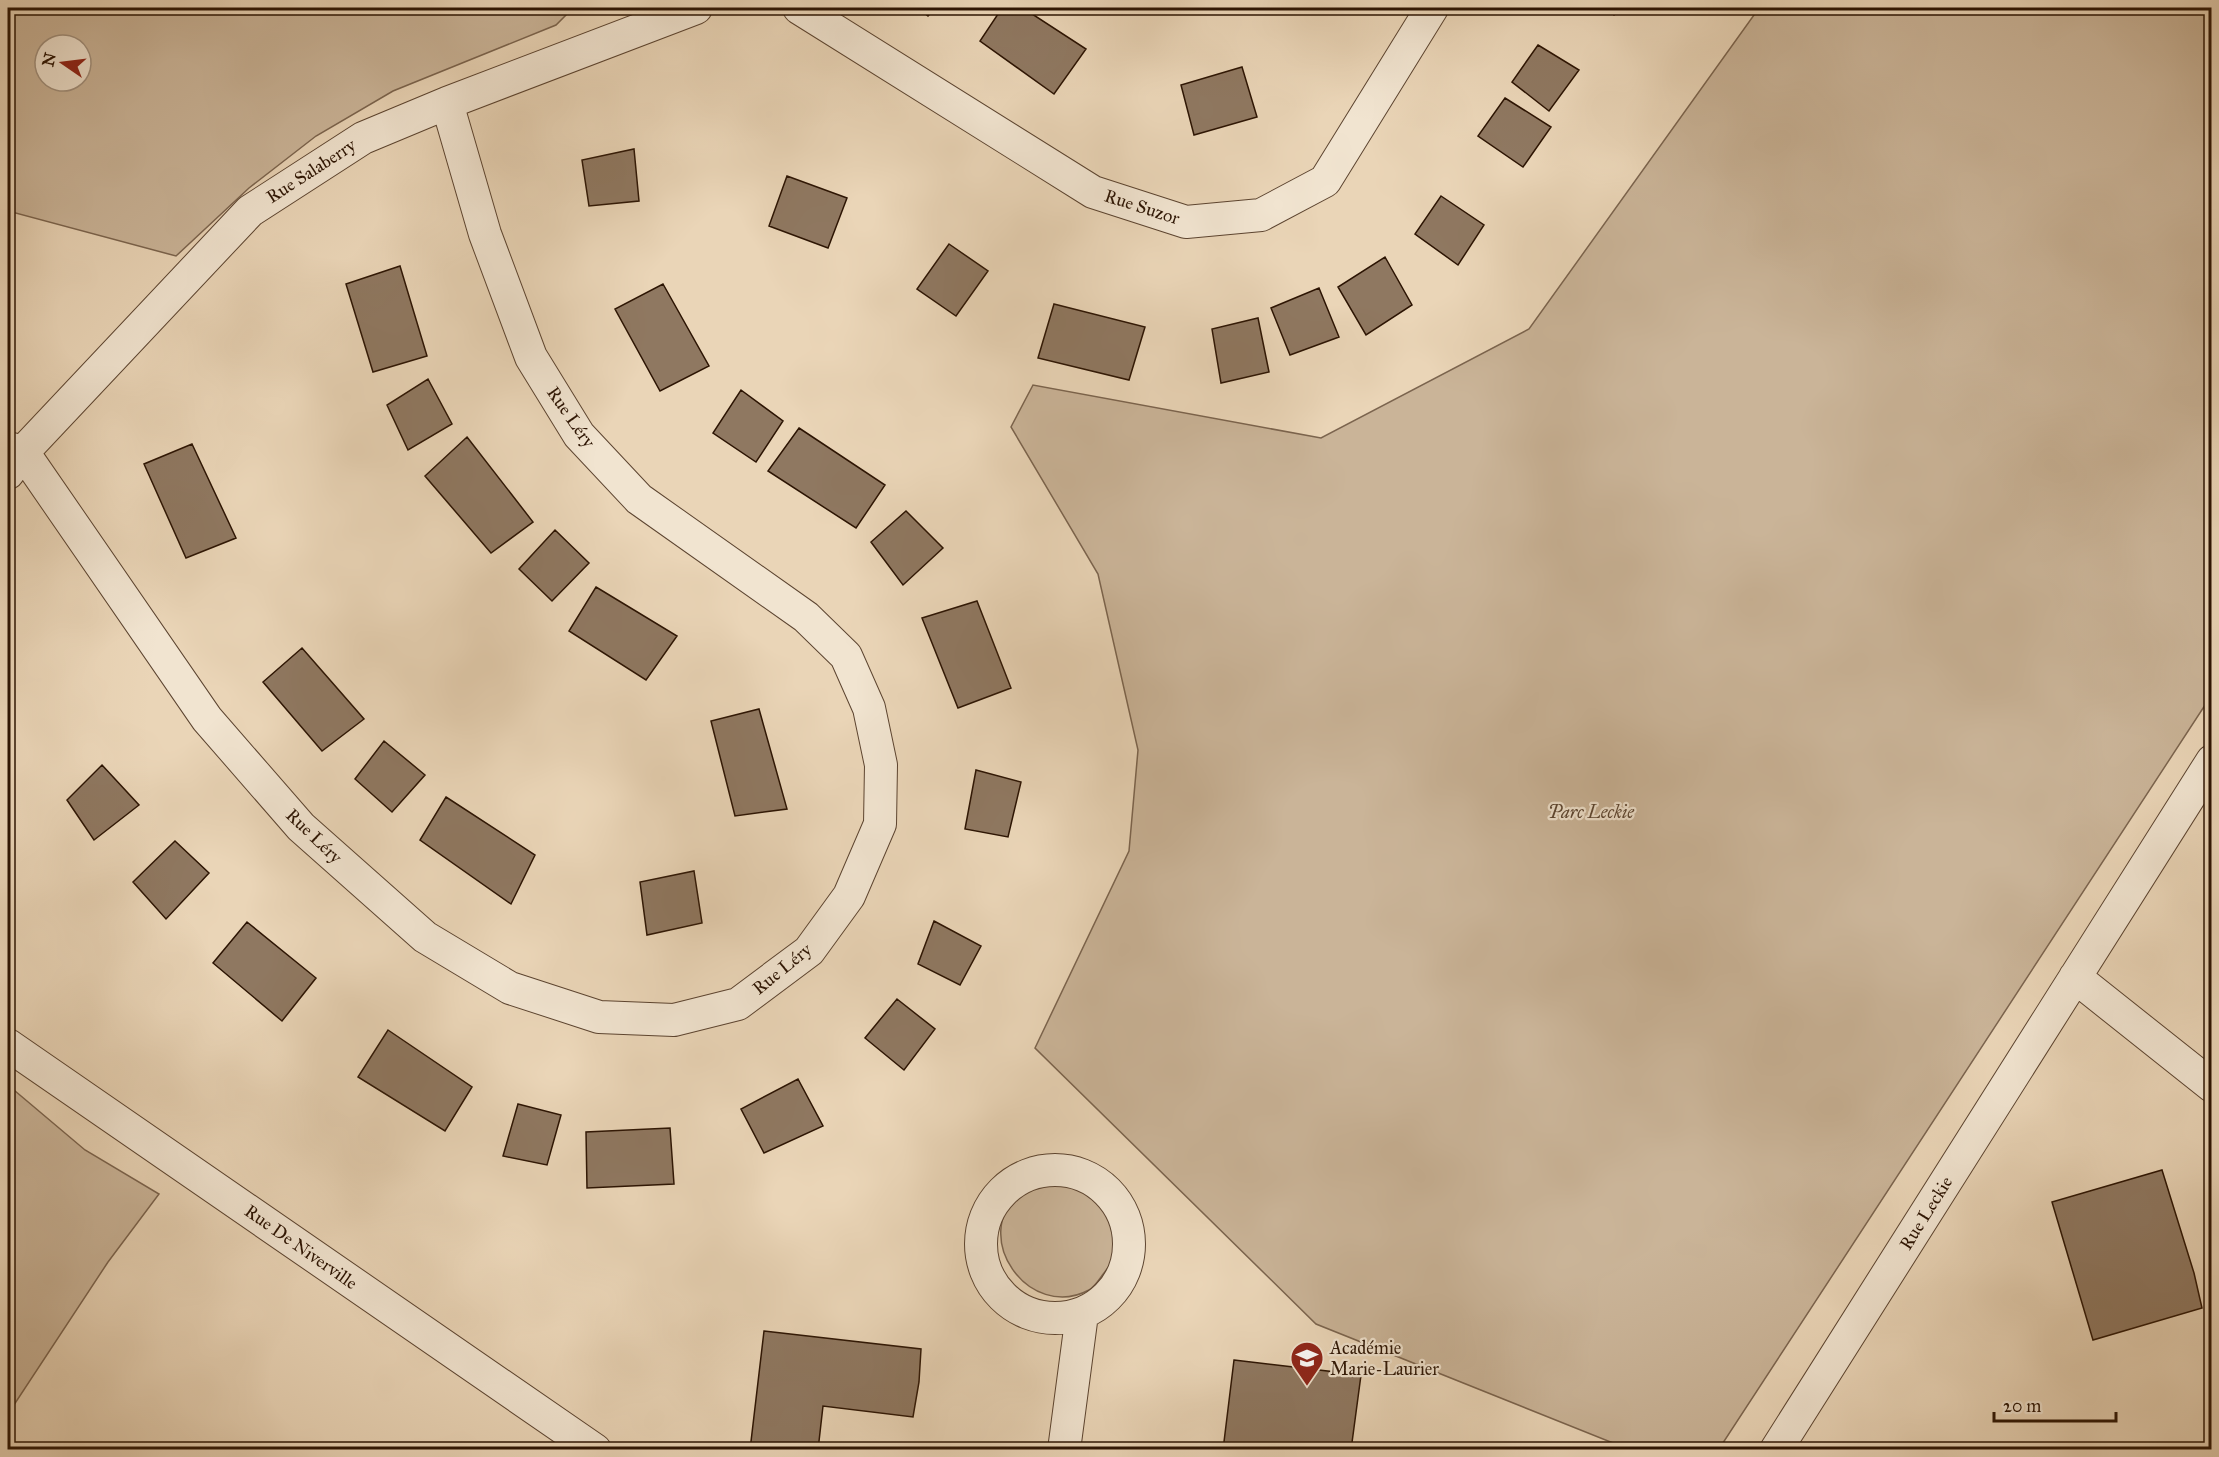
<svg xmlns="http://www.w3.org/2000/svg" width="2219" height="1457" font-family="'IM FELL Great Primer',serif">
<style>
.green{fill:#cab498;stroke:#7b644e;stroke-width:1.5;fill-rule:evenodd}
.building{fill:#8f7861;stroke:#2c1403;stroke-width:1.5}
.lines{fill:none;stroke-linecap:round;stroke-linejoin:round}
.minor-casing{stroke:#5c4430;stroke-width:34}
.minor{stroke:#f1e4d0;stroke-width:32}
.labels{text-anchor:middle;stroke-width:4.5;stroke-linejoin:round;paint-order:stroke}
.street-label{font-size:18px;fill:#2c1403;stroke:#f1e4d0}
.park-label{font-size:18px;font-style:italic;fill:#5b4430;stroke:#f1e4d0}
.poi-label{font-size:18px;fill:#2c1403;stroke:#f1e4d0;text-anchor:start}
</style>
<rect width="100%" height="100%" fill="#ead5b7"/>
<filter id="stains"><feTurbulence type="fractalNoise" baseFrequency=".00333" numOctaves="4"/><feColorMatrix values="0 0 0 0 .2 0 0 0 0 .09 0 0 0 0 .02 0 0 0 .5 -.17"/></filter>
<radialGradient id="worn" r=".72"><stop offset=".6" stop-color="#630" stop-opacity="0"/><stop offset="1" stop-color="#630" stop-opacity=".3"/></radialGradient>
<!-- green -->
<path class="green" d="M 8,8 L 573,8 L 556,25 L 393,91 L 316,136 L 249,188 L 176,256 L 8,211 ZM 45,45 L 81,45 L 81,81 L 45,81 Z
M 1759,8 L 2198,8 L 2211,16 L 2211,696 L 1719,1449 L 1628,1449 L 1316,1324 L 1035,1048 L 1129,851 L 1138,750 L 1098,574 L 1011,427 L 1033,385 L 1321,438 L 1529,329 Z
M 8,1085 L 85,1150 L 159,1194 L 108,1262 L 8,1414 Z
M 1059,1175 C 1075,1181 1095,1186 1107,1200 C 1111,1207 1112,1219 1114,1227 C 1119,1247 1117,1257 1104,1273 C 1100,1278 1095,1287 1089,1290 C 1029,1322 968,1236 1021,1191 C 1030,1184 1048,1180 1059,1175 Z"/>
<!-- building -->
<path class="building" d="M 918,8 L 935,8 L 928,16 Z
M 1002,8 L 1023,8 L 1086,49 L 1054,94 L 980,41 Z
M 1360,8 L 1372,8 L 1369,13 Z
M 1605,8 L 1619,8 L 1614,15 Z
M 1538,45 L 1579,70 L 1549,111 L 1512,82 Z
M 1242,67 L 1257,117 L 1194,135 L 1181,85 Z
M 1505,98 L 1551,127 L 1523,167 L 1478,136 Z
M 634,149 L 639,201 L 589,206 L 582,160 Z
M 787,176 L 847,198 L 828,248 L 769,226 Z
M 1441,196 L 1484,225 L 1458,265 L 1415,234 Z
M 949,244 L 988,271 L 956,316 L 917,289 Z
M 1385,257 L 1412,305 L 1366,335 L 1338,287 Z
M 400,266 L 427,356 L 373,372 L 346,284 Z
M 663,284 L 709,366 L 660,391 L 615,309 Z
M 1319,288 L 1339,337 L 1290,355 L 1271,308 Z
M 1054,304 L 1145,327 L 1129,380 L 1038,358 Z
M 1258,318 L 1269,372 L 1221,383 L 1212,329 Z
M 428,379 L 452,424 L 408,450 L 387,405 Z
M 741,390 L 783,421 L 756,462 L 713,433 Z
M 799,428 L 885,485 L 856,528 L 768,471 Z
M 467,437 L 533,522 L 491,553 L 425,476 Z
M 192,444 L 236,538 L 186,558 L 144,464 Z
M 906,511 L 943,548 L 903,585 L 871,542 Z
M 555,530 L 589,563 L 552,601 L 519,569 Z
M 596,587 L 677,636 L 646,680 L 569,631 Z
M 977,601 L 1011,688 L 958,708 L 922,618 Z
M 302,648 L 364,719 L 322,751 L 263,682 Z
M 759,709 L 787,809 L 735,816 L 711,721 Z
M 384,741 L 425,775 L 392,812 L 355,779 Z
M 102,765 L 139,805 L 94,840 L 67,800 Z
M 976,770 L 1021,782 L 1008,837 L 965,829 Z
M 446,797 L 535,855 L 511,904 L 420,840 Z
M 175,841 L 209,873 L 166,919 L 133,882 Z
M 694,871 L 702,923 L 647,935 L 640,882 Z
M 934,921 L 981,946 L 960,985 L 918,964 Z
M 247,922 L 316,978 L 282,1021 L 213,963 Z
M 897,999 L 935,1029 L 904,1070 L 865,1038 Z
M 388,1030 L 472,1087 L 445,1131 L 358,1077 Z
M 798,1079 L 823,1126 L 764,1153 L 741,1109 Z
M 518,1104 L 561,1115 L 547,1165 L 503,1156 Z
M 670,1128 L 674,1184 L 587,1188 L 586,1132 Z
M 2162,1170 L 2194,1273 L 2202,1308 L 2093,1340 L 2052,1202 Z
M 764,1331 L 921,1349 L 919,1382 L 913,1417 L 823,1406 L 818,1450 L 750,1450 Z
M 1234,1360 L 1361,1375 L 1351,1450 L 1223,1450 Z"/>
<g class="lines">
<!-- minor casing -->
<g class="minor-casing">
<path id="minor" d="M 799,8 L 1093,192 L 1186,222 L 1261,215 L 1325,181 L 1432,8
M 8,448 L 23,452 L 250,211 L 363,138 L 447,103 L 696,8
M 8,473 L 23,452 L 207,719 L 301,827 L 425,937 L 510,988 L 599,1017 L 674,1020 L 738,1004 L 809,951 L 849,896 L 880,824 L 881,765 L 869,708 L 846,656 L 806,617 L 639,499 L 579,435 L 531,357 L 485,234 L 447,103
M 2075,977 L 2212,1086
M 8,1045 L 595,1450
M981 1244a74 74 0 1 1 148 0a74 74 0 1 1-148 0Z
M 1064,1450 L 1082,1314
M 1776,1450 L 2212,761"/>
</g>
<!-- minor -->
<use href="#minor" class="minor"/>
</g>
<!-- icons -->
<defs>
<g id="school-pin" transform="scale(1.725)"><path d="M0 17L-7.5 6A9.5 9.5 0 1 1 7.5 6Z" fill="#8f2418" stroke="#f1e4d0"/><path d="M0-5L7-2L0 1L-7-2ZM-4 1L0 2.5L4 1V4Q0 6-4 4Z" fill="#fff"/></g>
</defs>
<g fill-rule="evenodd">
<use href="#school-pin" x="1307" y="1358"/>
</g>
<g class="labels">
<!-- street labels -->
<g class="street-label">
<text transform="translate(311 171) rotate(-33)" y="6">Rue Salaberry</text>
<text transform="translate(1142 207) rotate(18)" y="6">Rue Suzor</text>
<text transform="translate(571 417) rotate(55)" y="6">Rue Léry</text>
<text transform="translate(314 836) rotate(44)" y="6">Rue Léry</text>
<text transform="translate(782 969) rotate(-39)" y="6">Rue Léry</text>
<text transform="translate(1926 1213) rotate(-58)" y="6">Rue Leckie</text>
<text transform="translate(301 1247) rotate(35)" y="6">Rue De Niverville</text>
</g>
<!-- park labels -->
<g class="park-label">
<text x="1591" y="818">Parc Leckie</text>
</g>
<!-- poi labels -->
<g class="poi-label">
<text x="1330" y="1354">Académie<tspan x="1330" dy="21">Marie-Laurier</tspan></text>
</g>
</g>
<!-- margin -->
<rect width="2219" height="1457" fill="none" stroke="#ead5b7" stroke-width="30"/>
<rect x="9" y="9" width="2201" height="1439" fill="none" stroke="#2c1403" stroke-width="3"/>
<rect x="15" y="15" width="2189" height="1427" fill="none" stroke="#2c1403" stroke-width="1.5"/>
<!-- north arrow -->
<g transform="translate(63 63) rotate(284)"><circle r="28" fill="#f1e4d0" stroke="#a2917e" stroke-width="1.5"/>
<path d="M0-4.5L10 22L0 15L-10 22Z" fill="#8f2418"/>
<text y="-9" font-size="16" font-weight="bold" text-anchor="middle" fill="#2c1403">N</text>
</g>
<!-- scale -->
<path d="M1994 1412v9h122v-9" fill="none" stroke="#2c1403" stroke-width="3"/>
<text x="2003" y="1412" font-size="18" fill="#2c1403" stroke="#f1e4d0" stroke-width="4.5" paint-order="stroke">20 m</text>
<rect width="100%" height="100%" filter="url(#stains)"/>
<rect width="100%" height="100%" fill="url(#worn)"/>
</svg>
